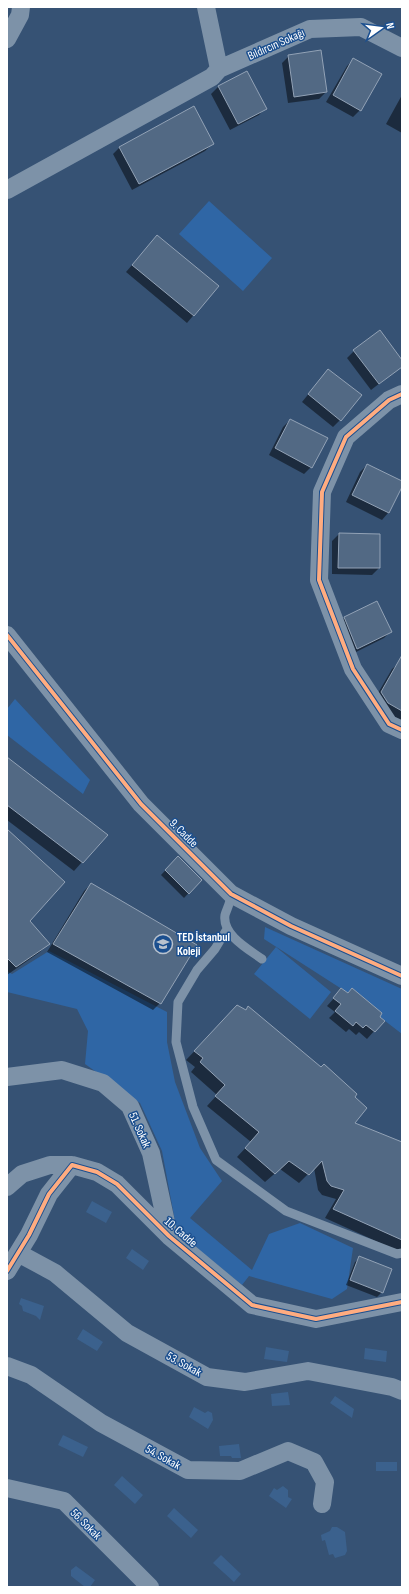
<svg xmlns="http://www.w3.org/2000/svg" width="409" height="1594" font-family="'Sofia Sans Condensed',sans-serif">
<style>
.green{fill:#2f66a5}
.water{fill:#3b618d}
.shadow{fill:#0007}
.building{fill:#526984;stroke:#92a2b6}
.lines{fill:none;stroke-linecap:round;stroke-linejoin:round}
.service{stroke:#7d92a8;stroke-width:9}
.minor{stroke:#7d92a8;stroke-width:18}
.cycleway-casing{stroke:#1b4f8f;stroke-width:6}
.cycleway{stroke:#ffac80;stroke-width:4}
.labels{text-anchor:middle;stroke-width:3;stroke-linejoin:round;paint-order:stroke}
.street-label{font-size:12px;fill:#fff;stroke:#1b4f8f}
.poi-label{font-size:12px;font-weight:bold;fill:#fff;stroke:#1b4f8f;text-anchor:start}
</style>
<rect width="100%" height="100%" fill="#365274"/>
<!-- green -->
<path class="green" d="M 209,201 L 272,258 L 243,291 L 179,234 Z
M 15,699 L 90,780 L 83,794 L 7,735 L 7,709 Z
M 265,927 L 402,989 L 402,1034 L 380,1017 L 382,1013 L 352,988 L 348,993 L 264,939 Z
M 276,947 L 331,992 L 310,1019 L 254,974 Z
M 49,951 L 167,1012 L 167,1042 L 175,1082 L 200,1148 L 222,1181 L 190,1218 L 252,1270 L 269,1234 L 300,1223 L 353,1248 L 347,1289 L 332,1299 L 249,1276 L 242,1285 L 177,1232 L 162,1151 L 140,1103 L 85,1064 L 88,1031 L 77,1009 L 7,992 L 7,971 L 12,974 Z"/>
<!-- water -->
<path class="water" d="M 92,1201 L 112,1212 L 106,1223 L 86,1212 Z
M 132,1249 L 149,1261 L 143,1270 L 126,1258 Z
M 21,1298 L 44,1306 L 40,1320 L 36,1316 L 23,1311 L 22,1306 L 19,1304 Z
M 83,1329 L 103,1342 L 97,1351 L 77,1339 Z
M 266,1347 L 289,1351 L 287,1362 L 264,1359 Z
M 365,1348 L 387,1351 L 386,1362 L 364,1359 Z
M 288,1392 L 290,1405 L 272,1406 L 271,1394 Z
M 335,1396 L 354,1409 L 352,1418 L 330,1403 Z
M 194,1407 L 205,1413 L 208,1411 L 212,1413 L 213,1420 L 208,1429 L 189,1417 Z
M 63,1435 L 88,1447 L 83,1457 L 58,1445 Z
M 239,1444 L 241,1458 L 232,1458 L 231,1456 L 220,1456 L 219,1446 Z
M 376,1462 L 397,1462 L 397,1471 L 376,1471 Z
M 122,1476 L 143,1495 L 135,1504 L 114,1485 Z
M 283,1486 L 288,1490 L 288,1497 L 292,1499 L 286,1508 L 269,1496 L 274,1488 L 277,1490 Z
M 174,1508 L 198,1530 L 191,1538 L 167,1516 Z
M 332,1527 L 337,1527 L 345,1532 L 347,1551 L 345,1555 L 335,1558 L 333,1554 L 329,1555 L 325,1540 L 322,1541 L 321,1535 L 330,1531 Z
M 221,1555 L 241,1574 L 234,1582 L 213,1563 Z
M 76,1566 L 95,1580 L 90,1587 L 85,1587 L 71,1576 L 71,1570 Z"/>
<!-- shadow -->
<path class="shadow" d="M 289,56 L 326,92 L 319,99 L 288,103 L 282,63 Z
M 354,59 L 360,110 L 353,117 L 326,102 L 347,66 Z
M 246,72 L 265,108 L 259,115 L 230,130 L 211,94 L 218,87 Z
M 402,95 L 402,133 L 386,124 Z
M 212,144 L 205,151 L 132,190 L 113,154 L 120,147 Z
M 157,236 L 218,286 L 187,323 L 126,272 Z
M 354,351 L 402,362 L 402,366 L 371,390 L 347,358 Z
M 328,370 L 340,420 L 333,427 L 302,402 Z
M 290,420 L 311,467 L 304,474 L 269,455 L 283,427 Z
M 367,465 L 402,482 L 388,513 L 382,520 L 346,502 L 360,472 Z
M 339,534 L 379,568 L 372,575 L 332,574 L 332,541 Z
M 345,617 L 391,631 L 384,638 L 350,655 L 338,624 Z
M 399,663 L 402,664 L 402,719 L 400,721 L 381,710 L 374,700 L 392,669 Z
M 7,759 L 82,862 L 74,871 L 7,820 Z
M 7,831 L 28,921 L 48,943 L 40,952 L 7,975 Z
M 178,857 L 201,880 L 184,898 L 161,875 Z
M 91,884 L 160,1003 L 153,1010 L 47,952 L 84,891 Z
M 335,997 L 378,1017 L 383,1021 L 367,1039 L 359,1032 L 356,1035 L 349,1029 L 346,1032 L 329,1018 L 335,1012 L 327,1006 Z
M 248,1007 L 353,1097 L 353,1123 L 402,1143 L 402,1251 L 400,1252 L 325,1218 L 336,1199 L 322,1195 L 318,1190 L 314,1168 L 299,1183 L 280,1169 L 265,1182 L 237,1157 L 251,1142 L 207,1106 L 217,1095 L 191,1072 L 195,1067 L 186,1060 L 229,1015 L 245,1011 Z
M 360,1258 L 382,1292 L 377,1297 L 346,1285 L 355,1262 Z"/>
<!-- building -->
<path class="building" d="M 321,50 L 327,92 L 294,97 L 288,55 Z
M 353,58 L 382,74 L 361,111 L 333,95 Z
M 247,71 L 267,109 L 238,124 L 218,86 Z
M 194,106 L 214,144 L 139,184 L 119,147 Z
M 157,235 L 219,286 L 194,316 L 132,265 Z
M 380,330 L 402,360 L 402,367 L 379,384 L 353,350 Z
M 328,369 L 362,395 L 341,421 L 308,394 Z
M 290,419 L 328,438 L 312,468 L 275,448 Z
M 367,464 L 402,481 L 402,487 L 389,513 L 352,495 Z
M 339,533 L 380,534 L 380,568 L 338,568 Z
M 377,601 L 392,632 L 357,649 L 344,617 Z
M 402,655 L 402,711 L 388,703 L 381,692 Z
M 7,757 L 108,835 L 83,863 L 7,805 Z
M 7,829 L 65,882 L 30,921 L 50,944 L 16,967 L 7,958 Z
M 178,856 L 202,880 L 189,894 L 165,870 Z
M 91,883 L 197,945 L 161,1004 L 53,944 Z
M 341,988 L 348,993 L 352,988 L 382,1013 L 380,1017 L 385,1021 L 375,1032 L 366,1025 L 363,1028 L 356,1022 L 353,1026 L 335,1011 L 341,1004 L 333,998 Z
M 237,1005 L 246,1010 L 248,1006 L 321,1067 L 324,1064 L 357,1094 L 355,1097 L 367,1108 L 355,1123 L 402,1142 L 402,1240 L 333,1209 L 344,1190 L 331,1186 L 327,1181 L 322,1161 L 309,1175 L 289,1161 L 275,1174 L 245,1148 L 259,1132 L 215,1096 L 225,1085 L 200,1062 L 203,1058 L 194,1051 Z
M 359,1256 L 392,1269 L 383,1293 L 350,1280 Z"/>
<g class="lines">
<!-- service -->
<path class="service" d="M 231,894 C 231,902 227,908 225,915 C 222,935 248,949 262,959
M 227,929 L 215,949 L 197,970 L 178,1002 L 176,1042 L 193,1107 L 216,1160 L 286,1211 L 397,1254 L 402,1253"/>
<!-- minor -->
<path class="minor" d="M 7,39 L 20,15 L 21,7
M 219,69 L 310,29 L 361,27 L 402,48
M 7,190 L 212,77 L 219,69 L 206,7
M 402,394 L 389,400 L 346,437 L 322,492 L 319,580 L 353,669 L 389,724 L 402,730
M 7,635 L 141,804 L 231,894 L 291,926 L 402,976
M 7,1077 L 62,1070 L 103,1083 L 130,1106 L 151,1153 L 169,1236
M 7,1187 L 22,1174 L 50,1165 L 72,1165
M 18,1253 L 55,1273 L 127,1333 L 207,1377 L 245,1382 L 308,1371 L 392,1387 L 402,1391
M 7,1271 L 29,1235 L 49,1194 L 72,1165 L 97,1172 L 117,1184 L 169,1236 L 252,1305 L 316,1319 L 402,1302
M 7,1366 L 31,1375 L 101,1423 L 188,1470 L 240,1471 L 288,1451 L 314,1462 L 325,1482 L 322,1504
M 7,1488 L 64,1501 L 150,1587"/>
<!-- cycleway casing -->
<g class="cycleway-casing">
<path id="cycleway" d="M 402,394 L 389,400 L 346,437 L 322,492 L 319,580 L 353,669 L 389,724 L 402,730
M 7,635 L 141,804 L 231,894 L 291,926 L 402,976
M 7,1271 L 29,1235 L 49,1194 L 72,1165 L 97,1172 L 117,1184 L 169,1236 L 252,1305 L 316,1319 L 402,1302"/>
</g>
<!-- cycleway -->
<use href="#cycleway" class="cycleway"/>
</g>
<!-- icons -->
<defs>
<g id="school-ring" transform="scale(1)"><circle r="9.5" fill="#1b4f8f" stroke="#b9c2ce" stroke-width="1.5"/><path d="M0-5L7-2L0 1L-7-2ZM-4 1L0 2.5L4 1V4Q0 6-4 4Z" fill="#b9c2ce"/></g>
</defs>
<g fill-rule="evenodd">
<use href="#school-ring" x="163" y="944"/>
</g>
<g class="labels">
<!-- street labels -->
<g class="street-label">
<text transform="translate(276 44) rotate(-24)" y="4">Bıldırcın Sokağı</text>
<text transform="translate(184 833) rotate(45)" y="4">9. Cadde</text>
<text transform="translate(140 1130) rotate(66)" y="4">51. Sokak</text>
<text transform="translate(181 1232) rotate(41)" y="4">10. Cadde</text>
<text transform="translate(184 1364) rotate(29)" y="4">53. Sokak</text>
<text transform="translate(163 1457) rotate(29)" y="4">54. Sokak</text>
<text transform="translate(86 1524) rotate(45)" y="4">56. Sokak</text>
</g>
<!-- poi labels -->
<g class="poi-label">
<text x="177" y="941">TED İstanbul<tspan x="177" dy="14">Koleji</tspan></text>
</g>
</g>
<!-- border -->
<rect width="409" height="1594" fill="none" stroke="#ffffff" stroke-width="16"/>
<!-- north arrow -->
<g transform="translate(381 28) rotate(76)" stroke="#1b4f8f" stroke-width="3" paint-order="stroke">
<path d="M0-3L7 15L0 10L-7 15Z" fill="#ffffff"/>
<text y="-6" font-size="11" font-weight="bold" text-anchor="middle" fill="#ffffff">N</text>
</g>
</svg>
